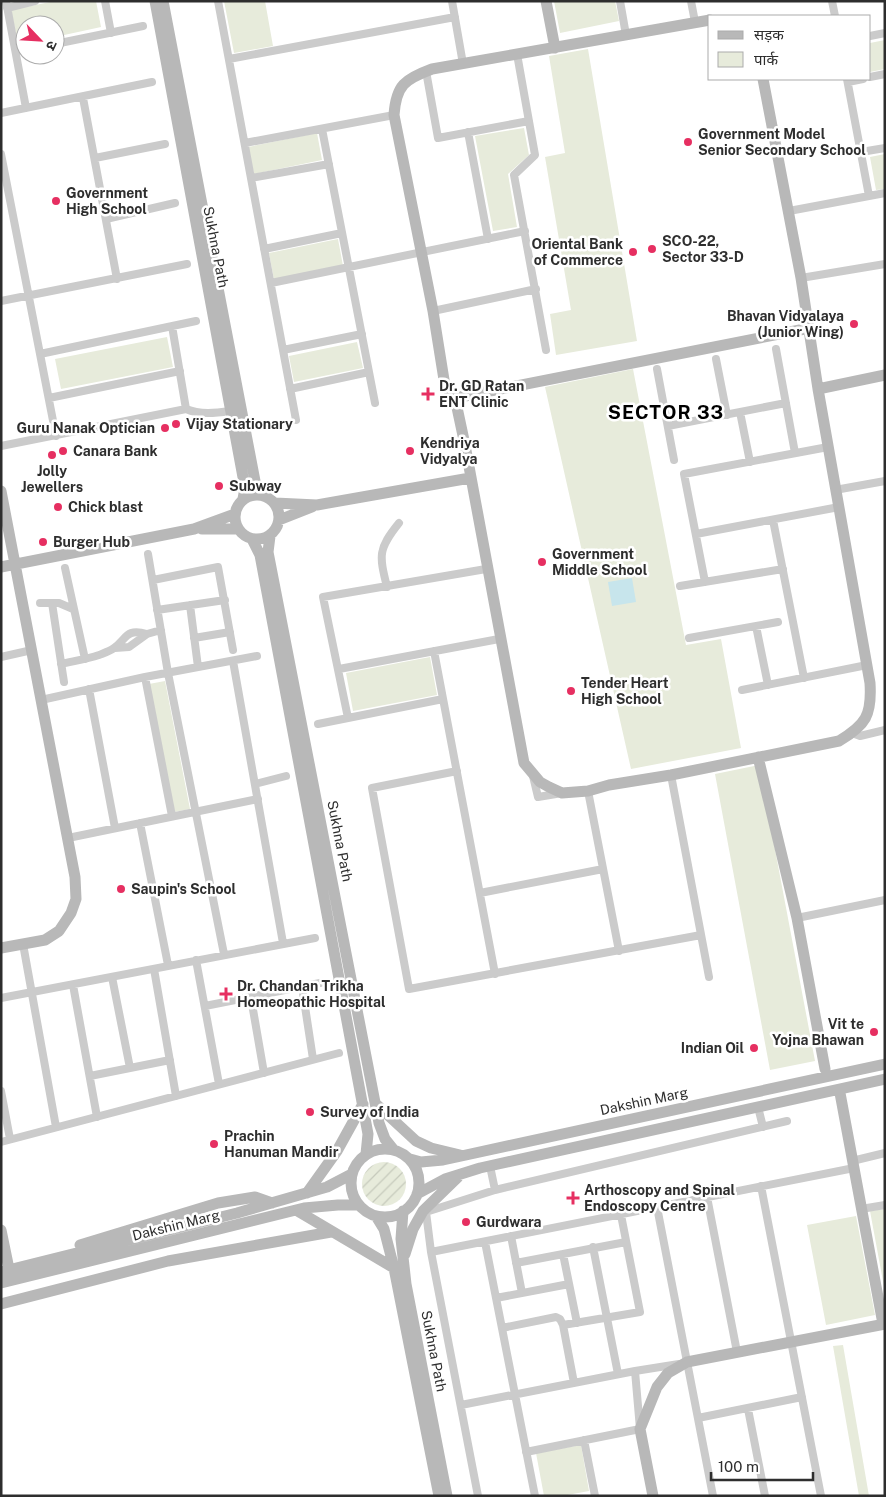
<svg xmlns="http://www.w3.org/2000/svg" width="886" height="1497" font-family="'Public Sans','Noto Sans Devanagari',sans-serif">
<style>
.park{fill:#e7ebdb}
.garden{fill:url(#garden-furrows)}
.water{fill:#c7e5ec}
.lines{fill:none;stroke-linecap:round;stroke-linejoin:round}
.street{stroke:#cbcbcb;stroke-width:8}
.secondary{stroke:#b8b8b8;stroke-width:11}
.poi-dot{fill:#e62f61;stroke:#fff;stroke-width:2}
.labels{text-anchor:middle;stroke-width:5;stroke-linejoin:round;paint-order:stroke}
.poi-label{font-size:14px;font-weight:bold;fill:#2e2e2e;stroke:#fff;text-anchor:start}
.street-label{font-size:14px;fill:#2e2e2e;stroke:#fff}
.district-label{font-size:19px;font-weight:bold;letter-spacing:1px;fill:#000;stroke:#fff}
</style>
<defs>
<pattern id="garden-furrows" width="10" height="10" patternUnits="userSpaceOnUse" patternTransform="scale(1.25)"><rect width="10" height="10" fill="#e7ebdb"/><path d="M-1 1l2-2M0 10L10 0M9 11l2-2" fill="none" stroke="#c6cabc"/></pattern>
</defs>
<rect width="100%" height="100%" fill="#fff"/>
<!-- park -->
<path class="park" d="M 55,1 L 96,1 L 101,27 L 55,37 L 55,25 L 25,25 L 25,43 L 18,44 L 11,10 Z
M 224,1 L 265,1 L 273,46 L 234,53 Z
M 554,1 L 615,1 L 619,21 L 560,33 Z
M 885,40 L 885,69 L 870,72 L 870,43 Z
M 588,49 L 637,341 L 556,355 L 550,314 L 571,310 L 545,157 L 565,153 L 549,56 Z
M 524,128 L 529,155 L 508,174 L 517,227 L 493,231 L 475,136 Z
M 317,133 L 322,160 L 254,174 L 248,147 Z
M 885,154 L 885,189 L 876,190 L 870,157 Z
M 338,239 L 343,266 L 274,280 L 269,253 Z
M 167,337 L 173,367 L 61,389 L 55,359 Z
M 357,342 L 363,368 L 294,382 L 289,356 Z
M 633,369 L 686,645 L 721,639 L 741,748 L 631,769 L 545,387 Z
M 430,657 L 437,695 L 353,711 L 346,673 Z
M 165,681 L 190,809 L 174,812 L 149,684 Z
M 759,765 L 815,1061 L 770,1070 L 715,774 Z
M 884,1209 L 885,1211 L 885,1292 L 870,1211 Z
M 856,1216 L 875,1315 L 826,1325 L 807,1225 Z
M 843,1345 L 869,1496 L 859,1496 L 833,1346 Z
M 581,1445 L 589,1491 L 562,1496 L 544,1496 L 536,1453 Z"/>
<!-- garden -->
<path class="garden" d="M362 1184a22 22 0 1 1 44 0a22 22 0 1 1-44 0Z"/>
<!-- water -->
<path class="water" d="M 632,578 L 636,602 L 612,606 L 608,582 Z"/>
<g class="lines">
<!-- street -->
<path class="street" d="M 6,1 L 26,108
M 105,1 L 111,33
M 218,1 L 296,420
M 452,1 L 463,64
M 620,1 L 626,35
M 691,1 L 695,22
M 832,1 L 835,16
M 7,8 L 35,1
M 870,36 L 885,33
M 55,44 L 143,26
M 517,54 L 535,155 L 514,175 L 546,350
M 229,59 L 455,17
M 426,71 L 438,138 L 529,121
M 870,77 L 885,74
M 847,79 L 869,196
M 848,82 L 863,79
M 83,98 L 117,279
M 1,113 L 152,82
M 322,129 L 375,403
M 468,132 L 488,239
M 245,143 L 394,115
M 861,152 L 885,148
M 1,154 L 56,436
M 95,158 L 165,144
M 251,178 L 329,164
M 789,211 L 885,193
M 106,219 L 175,203
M 264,249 L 342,233
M 801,278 L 885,264
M 271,283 L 525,231
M 1,301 L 187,264
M 433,311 L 536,289
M 172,326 L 186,409
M 776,349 L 795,453
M 283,350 L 362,334
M 40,354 L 196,321
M 716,359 L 727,415
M 657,369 L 674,460
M 290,389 L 369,372
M 49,398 L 180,371
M 740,412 L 750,462
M 668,426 L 786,403
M 1,446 L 186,409 C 200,415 216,413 231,411
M 835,490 L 885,481
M 773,520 L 804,678
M 696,534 L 839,507
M 148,554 L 168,673 L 224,954
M 65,568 L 85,659
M 153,580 L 218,567 L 233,650
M 705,582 L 684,474 L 828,447
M 680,586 L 783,569
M 387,587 C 379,555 378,549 399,523
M 40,603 L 59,603 L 73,609
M 52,603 L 64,682
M 190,605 L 198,667
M 157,610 L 225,600
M 756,626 L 768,685
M 194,638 L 230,632
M 689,638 L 778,622
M 115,648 L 129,647 L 147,634 L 161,630
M 434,651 L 495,974
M 1,657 L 32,650
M 233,661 L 283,943
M 61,664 C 74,661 87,659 99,655 C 104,653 110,651 114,648 C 127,639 125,628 147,634
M 339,669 L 499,639
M 145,677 L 172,816
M 89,689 L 115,828
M 742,690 L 867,665
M 41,700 L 145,677 L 257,656
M 348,718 L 323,597 L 486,569
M 318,724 L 443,699
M 852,733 L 860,736 L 885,730
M 457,771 L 372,788 L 409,989 L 701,935
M 671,775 L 709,977
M 533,776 L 538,797 L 562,793
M 255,784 L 286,776
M 588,791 L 619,951
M 140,823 L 168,965
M 68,838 L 258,799
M 480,893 L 603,869
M 797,918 L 885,900
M 23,944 L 56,1127
M 196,960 L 219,1084
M 154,969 L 176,1096
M 112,977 L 130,1068
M 73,985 L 97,1117
M 302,987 L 313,1059
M 1,998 L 315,938
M 251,998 L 264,1073
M 205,1006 L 325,982
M 90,1076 L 170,1060
M 1,1091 L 10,1139
M 759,1111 L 763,1127
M 1,1142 L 339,1053
M 852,1161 L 885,1153
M 490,1166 L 495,1190
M 761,1186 L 821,1496
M 707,1197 L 737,1352
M 657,1207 L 713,1496
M 861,1209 L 885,1205
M 511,1236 L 522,1293
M 485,1242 L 535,1496
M 593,1247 L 618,1374
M 431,1252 L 854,1168
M 563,1254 L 577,1323
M 516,1263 L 626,1242
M 496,1298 L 569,1284
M 563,1325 L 640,1312 L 621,1215
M 502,1328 L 556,1317 L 560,1319 L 563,1325 L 574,1383
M 461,1405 L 635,1371 L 679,1364
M 748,1409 L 765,1496
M 698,1418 L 802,1397
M 584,1440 L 595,1496
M 526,1452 L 640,1429 L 635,1371
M 478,1496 L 431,1252 L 426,1212 L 495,1190 L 787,1121"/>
<!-- secondary -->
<path class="secondary" d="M 155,1 L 245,488 L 243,499
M 163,1 L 255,481 L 258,489 L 264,495
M 546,1 L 555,48
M 710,20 L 432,69 C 405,79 396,85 394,115 L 433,311 L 445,386 L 455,398 L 465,445 L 524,763 L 540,782 L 549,787 L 562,793 L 588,791 L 609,785 L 671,775 L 839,741 C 866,725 872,715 870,683 L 818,389 L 801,278 L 763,79
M 818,389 L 885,375
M 455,398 L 810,328
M 1,491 L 75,877 L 76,899 L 71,913 L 59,931 L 45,940 L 1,948
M235 517a22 22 0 1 1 44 0a22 22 0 1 1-44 0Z
M 275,503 L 317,505 L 470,478
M 279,520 L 312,507
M 202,529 L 238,529
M 270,536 L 268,552 L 379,1123 L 385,1139 L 393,1149
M 252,539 L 260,555 L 368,1134 L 366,1154
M 1,567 L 194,529 L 235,514
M 758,757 L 797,918 L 825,1069
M 840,1093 L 883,1324
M 376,1104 L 416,1141 L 431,1148 L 460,1155
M351 1183a34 34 0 1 1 68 0a34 34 0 1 1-68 0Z
M 410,1159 L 421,1162 L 443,1160 L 885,1064
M 307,1193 L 337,1151 L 363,1104
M 417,1194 L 445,1179 L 480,1168 L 885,1079
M 296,1210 L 394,1268
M 403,1211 L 401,1239 L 406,1284 L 447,1496
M 376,1216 L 384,1229 L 394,1268 L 439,1496
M 1,1230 L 8,1264
M 80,1245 L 218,1203 L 255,1197 L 272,1203
M 405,1254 L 413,1229 L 423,1211 L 458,1177
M 1,1272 L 237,1213 L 327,1187 L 352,1174
M 1,1283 L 304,1208 L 338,1205 L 359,1205
M 1,1304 L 168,1261 L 331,1232
M 653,1496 L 640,1429 L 657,1387 L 668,1373 L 687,1362 L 885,1324"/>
</g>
<!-- markers -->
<g class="poi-dot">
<circle cx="688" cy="142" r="5"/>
<circle cx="56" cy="201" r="5"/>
<circle cx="652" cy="249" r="5"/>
<circle cx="633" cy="252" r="5"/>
<circle cx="854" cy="324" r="5"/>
<path d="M425.5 386.5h5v5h5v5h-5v5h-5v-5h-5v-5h5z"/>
<circle cx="176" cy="424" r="5"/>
<circle cx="165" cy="428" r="5"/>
<circle cx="63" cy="451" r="5"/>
<circle cx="410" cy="451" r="5"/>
<circle cx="52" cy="455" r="5"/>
<circle cx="219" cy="486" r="5"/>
<circle cx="58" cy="507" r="5"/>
<circle cx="43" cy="542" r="5"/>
<circle cx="542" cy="562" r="5"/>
<circle cx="571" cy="691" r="5"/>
<circle cx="121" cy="889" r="5"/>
<path d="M223.5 986.5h5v5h5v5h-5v5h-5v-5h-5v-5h5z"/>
<circle cx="874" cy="1032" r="5"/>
<circle cx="754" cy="1048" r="5"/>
<circle cx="310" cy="1112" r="5"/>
<circle cx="214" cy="1144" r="5"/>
<path d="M570.5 1190.5h5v5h5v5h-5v5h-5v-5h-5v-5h5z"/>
<circle cx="466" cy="1222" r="5"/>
</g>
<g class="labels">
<!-- poi labels -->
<g class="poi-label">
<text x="698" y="139">Government Model<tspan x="698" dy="16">Senior Secondary School</tspan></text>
<text x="66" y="198">Government<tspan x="66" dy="16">High School</tspan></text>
<text x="662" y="246">SCO-22,<tspan x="662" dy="16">Sector 33-D</tspan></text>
<text x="623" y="249" text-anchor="end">Oriental Bank<tspan x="623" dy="16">of Commerce</tspan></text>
<text x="844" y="321" text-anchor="end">Bhavan Vidyalaya<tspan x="844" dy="16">(Junior Wing)</tspan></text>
<text x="439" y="391">Dr. GD Ratan<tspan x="439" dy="16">ENT Clinic</tspan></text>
<text x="186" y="429">Vijay Stationary</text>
<text x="155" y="433" text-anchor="end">Guru Nanak Optician</text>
<text x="420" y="448">Kendriya<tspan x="420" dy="16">Vidyalya</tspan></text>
<text x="73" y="456">Canara Bank</text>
<text x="52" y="476" text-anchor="middle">Jolly<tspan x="52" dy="16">Jewellers</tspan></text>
<text x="229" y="491">Subway</text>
<text x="68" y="512">Chick blast</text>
<text x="53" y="547">Burger Hub</text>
<text x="552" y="559">Government<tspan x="552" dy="16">Middle School</tspan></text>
<text x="581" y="688">Tender Heart<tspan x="581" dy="16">High School</tspan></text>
<text x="131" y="894">Saupin's School</text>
<text x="237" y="991">Dr. Chandan Trikha<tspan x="237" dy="16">Homeopathic Hospital</tspan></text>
<text x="864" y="1029" text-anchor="end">Vit te<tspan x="864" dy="16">Yojna Bhawan</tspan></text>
<text x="744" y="1053" text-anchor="end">Indian Oil</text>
<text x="320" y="1117">Survey of India</text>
<text x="224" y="1141">Prachin<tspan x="224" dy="16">Hanuman Mandir</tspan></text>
<text x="584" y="1195">Arthoscopy and Spinal<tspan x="584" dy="16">Endoscopy Centre</tspan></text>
<text x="476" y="1227">Gurdwara</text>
</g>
<!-- street labels -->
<g class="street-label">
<text transform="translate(216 247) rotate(79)" y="5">Sukhna Path</text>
<text transform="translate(340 841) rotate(79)" y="5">Sukhna Path</text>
<text transform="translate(644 1101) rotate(-12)" y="5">Dakshin Marg</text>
<text transform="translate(176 1225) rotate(-14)" y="5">Dakshin Marg</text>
<text transform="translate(434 1351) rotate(79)" y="5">Sukhna Path</text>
</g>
<!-- district labels -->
<g class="district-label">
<text x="666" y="419">SECTOR 33</text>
</g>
</g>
<!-- border -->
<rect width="886" height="1497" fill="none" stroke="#2e2e2e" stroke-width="5"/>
<!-- legend -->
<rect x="708" y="15" width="162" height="65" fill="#ffffff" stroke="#ababab"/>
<rect x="718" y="31" width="25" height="8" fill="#b8b8b8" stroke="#ababab"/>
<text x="754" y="40" font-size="15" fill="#2e2e2e">सड़क</text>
<rect x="718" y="52" width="25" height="15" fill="#e7ebdb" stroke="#ababab"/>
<text x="754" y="65" font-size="15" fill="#2e2e2e">पार्क</text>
<!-- north arrow -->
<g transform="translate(40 40) rotate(115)"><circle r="24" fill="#ffffff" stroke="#ababab"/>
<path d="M0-4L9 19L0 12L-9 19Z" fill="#e62f61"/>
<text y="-8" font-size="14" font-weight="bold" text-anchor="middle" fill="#2e2e2e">उ</text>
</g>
<!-- scale -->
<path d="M711 1472v8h102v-8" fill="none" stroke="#2e2e2e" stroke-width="2.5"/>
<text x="718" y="1472" font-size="15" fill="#2e2e2e" stroke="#ffffff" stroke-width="4" paint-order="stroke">100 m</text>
</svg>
